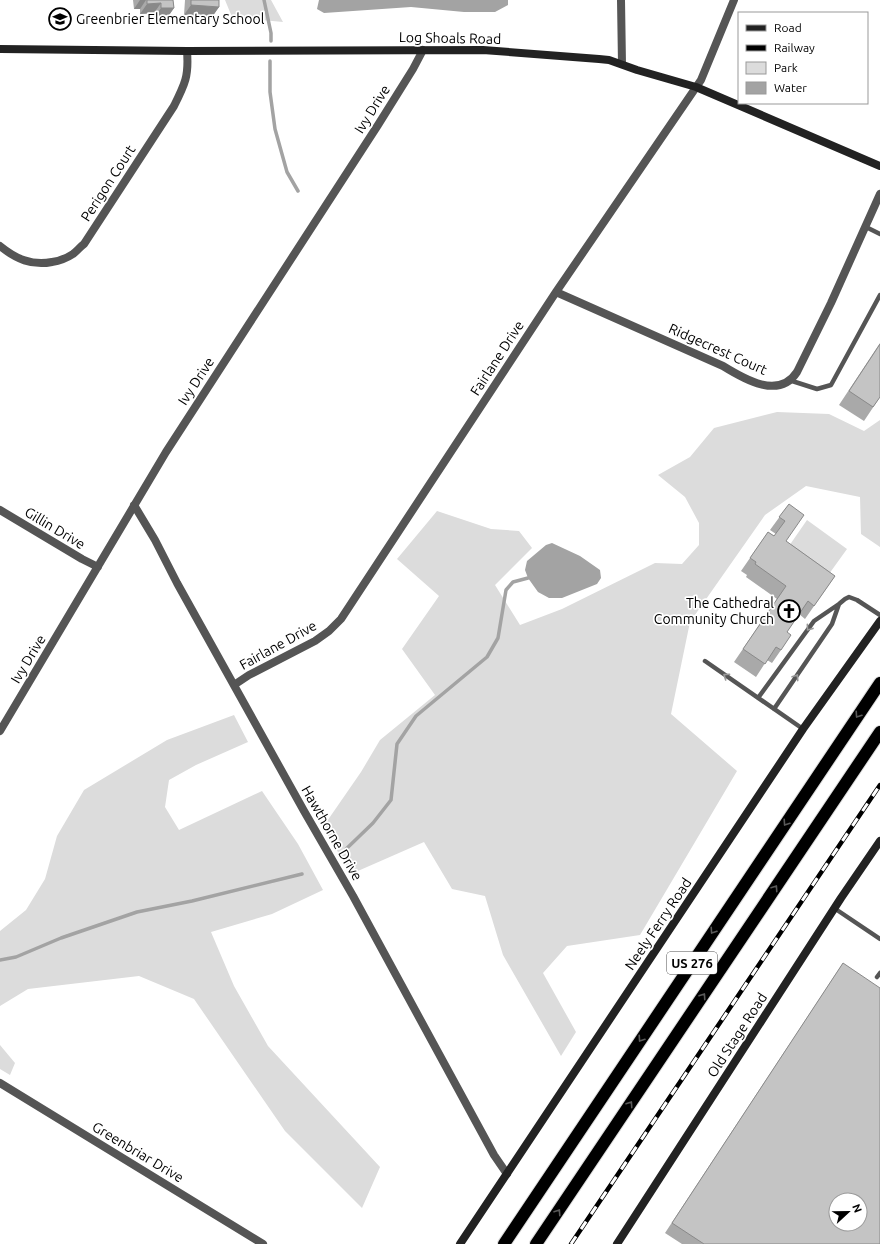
<svg xmlns="http://www.w3.org/2000/svg" width="880" height="1244" font-family="Ubuntu,sans-serif">
<style>
.green{fill:#dcdcdc}
.water{fill:#a3a3a3}
.lines{fill:none;stroke-linecap:round;stroke-linejoin:round}
.stream{stroke:#a3a3a3;stroke-width:3.5}
.highway-casing{stroke:#dbdbdb;stroke-width:14}
.lane{stroke:#555;stroke-width:4.5}
.street{stroke:#555;stroke-width:8}
.secondary{stroke:#222;stroke-width:8}
.highway{stroke:#000;stroke-width:12}
.rail-casing{stroke:#000;stroke-width:4.5}
.rail{stroke:#fff;stroke-width:3;stroke-dasharray:9;stroke-linecap:butt}
.wall{fill:#a9a9a9}
.shaded-wall{fill:#898989}
.building{fill:#c4c4c4;stroke:#898989;fill-rule:evenodd}
.oneway{stroke:#999}
.oneway2{stroke:#595959}
.labels{text-anchor:middle;stroke-width:3.5;stroke-linejoin:round;paint-order:stroke}
.shield{fill:#fff;stroke:#4c4c4c;stroke-width:1}
.shield-label{font-size:13px;font-weight:bold;fill:#000}
.poi-label{font-size:14px;fill:#000;stroke:#fff;text-anchor:start}
.street-label{font-size:14px;fill:#000;stroke:#fff}
</style>
<rect width="100%" height="100%" fill="#fff"/>
<!-- green -->
<path class="green" d="M 225,0 L 271,0 L 283,22 L 232,17 Z
M 777,412 L 829,414 L 864,431 L 880,420 L 880,547 L 861,534 L 860,497 L 806,486 L 765,515 L 690,622 L 671,714 L 737,771 L 640,935 L 567,946 L 543,973 L 576,1032 L 561,1056 L 503,955 L 485,896 L 452,889 L 424,842 L 351,874 L 323,827 L 361,772 L 380,740 L 435,695 L 402,649 L 439,596 L 397,559 L 437,511 L 491,529 L 519,531 L 532,548 L 495,585 L 520,625 L 562,609 L 655,563 L 682,564 L 699,545 L 699,523 L 685,497 L 658,475 L 690,457 L 714,428 Z
M 807,520 L 847,549 L 829,574 L 789,546 Z
M 234,715 L 248,742 L 196,765 L 169,780 L 165,807 L 179,830 L 262,791 L 298,844 L 323,890 L 272,914 L 211,932 L 234,986 L 268,1046 L 380,1167 L 362,1208 L 285,1131 L 194,999 L 139,976 L 28,989 L 0,1006 L 0,931 L 26,910 L 45,879 L 57,836 L 84,790 L 167,740 Z
M 0,1045 L 15,1063 L 10,1075 L 0,1069 Z"/>
<!-- water -->
<path class="water" d="M 319,0 L 508,0 L 508,5 L 495,12 L 464,12 L 411,7 L 324,13 L 317,9 Z
M 552,543 L 580,556 L 600,570 L 601,578 L 597,584 L 562,598 L 549,598 L 538,592 L 528,578 L 525,570 L 527,561 L 546,545 Z"/>
<g class="lines">
<!-- stream -->
<path class="stream" d="M 264,0 L 271,33 L 271,41
M 270,61 L 270,92 L 275,129 L 287,172 L 298,191
M 343,852 L 373,823 L 391,800 L 397,744 L 416,716 L 487,657 L 498,638 L 506,590 L 513,582 L 528,578
M 0,960 L 16,957 L 61,938 L 137,912 L 192,901 L 302,874"/>
<!-- highway casing -->
<g class="highway-casing">
<path id="highway" d="M 504,1244 L 880,683
M 536,1244 L 880,732"/>
</g>
<!-- lane -->
<path class="lane" d="M 866,227 L 880,234
M 789,380 L 817,389 L 831,385 L 880,295
M 705,661 L 803,729
M 758,698 L 814,621 L 839,604 L 845,599 L 849,597 L 857,600 L 880,615
M 774,709 L 832,624 L 839,604
M 834,908 L 880,939
M 877,977 L 880,973"/>
<!-- street -->
<path class="street" d="M 621,0 L 622,64
M 0,246 C 16,259 32,266 52,262 C 59,261 67,258 73,254 C 77,251 80,247 84,244 L 174,106 C 185,84 189,76 187,51
M 556,292 L 723,366 C 744,379 779,400 797,372 L 831,303 L 880,194
M 134,505 L 155,540 L 177,583 L 304,811 L 353,896 L 494,1155 L 507,1174
M 0,510 L 82,559 L 98,567
M 234,685 L 249,675 L 315,641 L 329,631 L 341,619 L 556,292 L 701,80 L 734,0
M 0,731 L 166,452 L 378,125 L 413,69 L 423,50
M 0,1083 L 263,1244"/>
<!-- secondary -->
<path class="secondary" d="M 0,49 L 187,51 L 483,50 L 599,59 L 609,60 L 637,70 L 696,87 L 880,166
M 460,1244 L 803,729 L 880,621
M 617,1244 L 841,898 L 880,841"/>
<!-- highway -->
<use href="#highway" class="highway"/>
<!-- rail casing -->
<g class="rail-casing">
<path id="rail" d="M 571,1244 L 880,785"/>
</g>
<!-- rail -->
<use href="#rail" class="rail"/>
</g>
<!-- wall -->
<path class="wall" d="M 133,0 L 173,0 L 174,8 L 167,18 L 154,18 L 154,13 L 140,14 L 140,9 L 134,9 Z
M 185,0 L 219,0 L 219,7 L 212,17 L 184,15 Z
M 880,343 L 880,397 L 864,421 L 839,405 Z
M 789,504 L 786,541 L 835,576 L 805,619 L 799,614 L 787,632 L 781,650 L 772,663 L 767,660 L 756,677 L 734,662 L 777,599 L 746,577 L 747,575 L 741,571 L 768,532 L 774,536 L 776,534 L 770,530 Z
M 843,963 L 880,1244 L 682,1244 L 665,1233 Z"/>
<!-- shaded-wall -->
<path class="shaded-wall" d="M 140,0 L 146,0 L 140,9 L 134,9 Z
M 161,3 L 154,13 L 140,14 L 147,4 Z
M 191,5 L 219,7 L 212,17 L 184,15 Z
M 161,8 L 174,8 L 167,18 L 154,18 Z"/>
<!-- building -->
<path class="building" d="M 147,0 L 173,0 L 174,8 L 161,8 L 161,3 L 147,4 Z
M 191,0 L 219,0 L 219,7 L 191,5 Z
M 880,344 L 880,397 L 873,407 L 849,391 Z
M 789,504 L 804,515 L 786,541 L 835,576 L 814,606 L 808,601 L 787,632 L 791,635 L 781,650 L 776,647 L 765,664 L 743,649 L 786,586 L 755,564 L 756,562 L 750,558 L 768,532 L 774,536 L 785,521 L 779,517 Z
M 843,963 L 880,988 L 880,1244 L 704,1244 L 672,1223 ZM 836,1200 L 860,1200 L 860,1224 L 836,1224 Z"/>
<!-- one-way arrows -->
<defs><path id="oneway-chevron" d="M-2-3.5L2.5 0L-2 3.5" fill="none" stroke-width="1.6" stroke-linecap="round" stroke-linejoin="round"/></defs>
<g class="oneway">
<use href="#oneway-chevron" transform="translate(809 628) rotate(126)"/>
<use href="#oneway-chevron" transform="translate(726 676) rotate(-146)"/>
<use href="#oneway-chevron" transform="translate(796 677) rotate(-56)"/>
</g>
<g class="oneway2">
<use href="#oneway-chevron" transform="translate(858 715) rotate(124)"/>
<use href="#oneway-chevron" transform="translate(786 823) rotate(124)"/>
<use href="#oneway-chevron" transform="translate(775 888) rotate(-56)"/>
<use href="#oneway-chevron" transform="translate(713 931) rotate(124)"/>
<use href="#oneway-chevron" transform="translate(703 996) rotate(-56)"/>
<use href="#oneway-chevron" transform="translate(641 1039) rotate(124)"/>
<use href="#oneway-chevron" transform="translate(630 1104) rotate(-56)"/>
<use href="#oneway-chevron" transform="translate(558 1212) rotate(-56)"/>
</g>
<!-- icons -->
<defs>
<g id="school-ring" transform="scale(1.15)"><circle r="9.5" fill="#fff" stroke="#000" stroke-width="1.5"/><path d="M0-5L7-2L0 1L-7-2ZM-4 1L0 2.5L4 1V4Q0 6-4 4Z" fill="#000"/></g>
<g id="church-ring" transform="scale(1.15)"><circle r="9.5" fill="#fff" stroke="#000" stroke-width="1.5"/><path d="M-1.2-6h2.4v3.5h3.3v2.4h-3.3V6h-2.4V-.1h-3.3v-2.4h3.3Z" fill="#000"/></g>
</defs>
<g fill-rule="evenodd">
<use href="#school-ring" x="60" y="19"/>
<use href="#church-ring" x="789" y="611"/>
</g>
<g class="labels">
<!-- shield labels -->
<rect class="shield" x="667" y="952" width="50" height="22" rx="3"/>
<g class="shield-label">
<text x="692" y="968">US 276</text>
</g>
<!-- poi labels -->
<g class="poi-label">
<text x="76" y="24">Greenbrier Elementary School</text>
<text x="774" y="608" text-anchor="end">The Cathedral<tspan x="774" dy="16">Community Church</tspan></text>
</g>
<!-- street labels -->
<g class="street-label">
<text transform="translate(450 38) rotate(1)" y="5">Log Shoals Road</text>
<text transform="translate(372 109) rotate(-58)" y="5">Ivy Drive</text>
<text transform="translate(108 183) rotate(-57)" y="5">Perigon Court</text>
<text transform="translate(718 349) rotate(24)" y="5">Ridgecrest Court</text>
<text transform="translate(497 358) rotate(-57)" y="5">Fairlane Drive</text>
<text transform="translate(196 381) rotate(-57)" y="5">Ivy Drive</text>
<text transform="translate(55 528) rotate(31)" y="5">Gillin Drive</text>
<text transform="translate(278 645) rotate(-29)" y="5">Fairlane Drive</text>
<text transform="translate(28 659) rotate(-59)" y="5">Ivy Drive</text>
<text transform="translate(332 833) rotate(60)" y="5">Hawthorne Drive</text>
<text transform="translate(658 924) rotate(-56)" y="5">Neely Ferry Road</text>
<text transform="translate(737 1035) rotate(-57)" y="5">Old Stage Road</text>
<text transform="translate(138 1152) rotate(31)" y="5">Greenbriar Drive</text>
</g>
</g>
<!-- legend -->
<rect x="738" y="12" width="130" height="92" fill="#ffffff" stroke="#999999"/>
<rect x="746" y="25" width="20" height="6" fill="#222222" stroke="#999999"/>
<text x="774" y="32" font-size="12" fill="#000000">Road</text>
<rect x="746" y="45" width="20" height="6" fill="#000000" stroke="#999999"/>
<text x="774" y="52" font-size="12" fill="#000000">Railway</text>
<rect x="746" y="62" width="20" height="12" fill="#dcdcdc" stroke="#999999"/>
<text x="774" y="72" font-size="12" fill="#000000">Park</text>
<rect x="746" y="82" width="20" height="12" fill="#a3a3a3" stroke="#999999"/>
<text x="774" y="92" font-size="12" fill="#000000">Water</text>
<!-- north arrow -->
<g transform="translate(848 1212) rotate(68)"><circle r="19" fill="#ffffff" stroke="#999999"/>
<path d="M0-3L7 15L0 10L-7 15Z" fill="#000000"/>
<text y="-6" font-size="11" font-weight="bold" text-anchor="middle" fill="#000000">N</text>
</g>
</svg>
